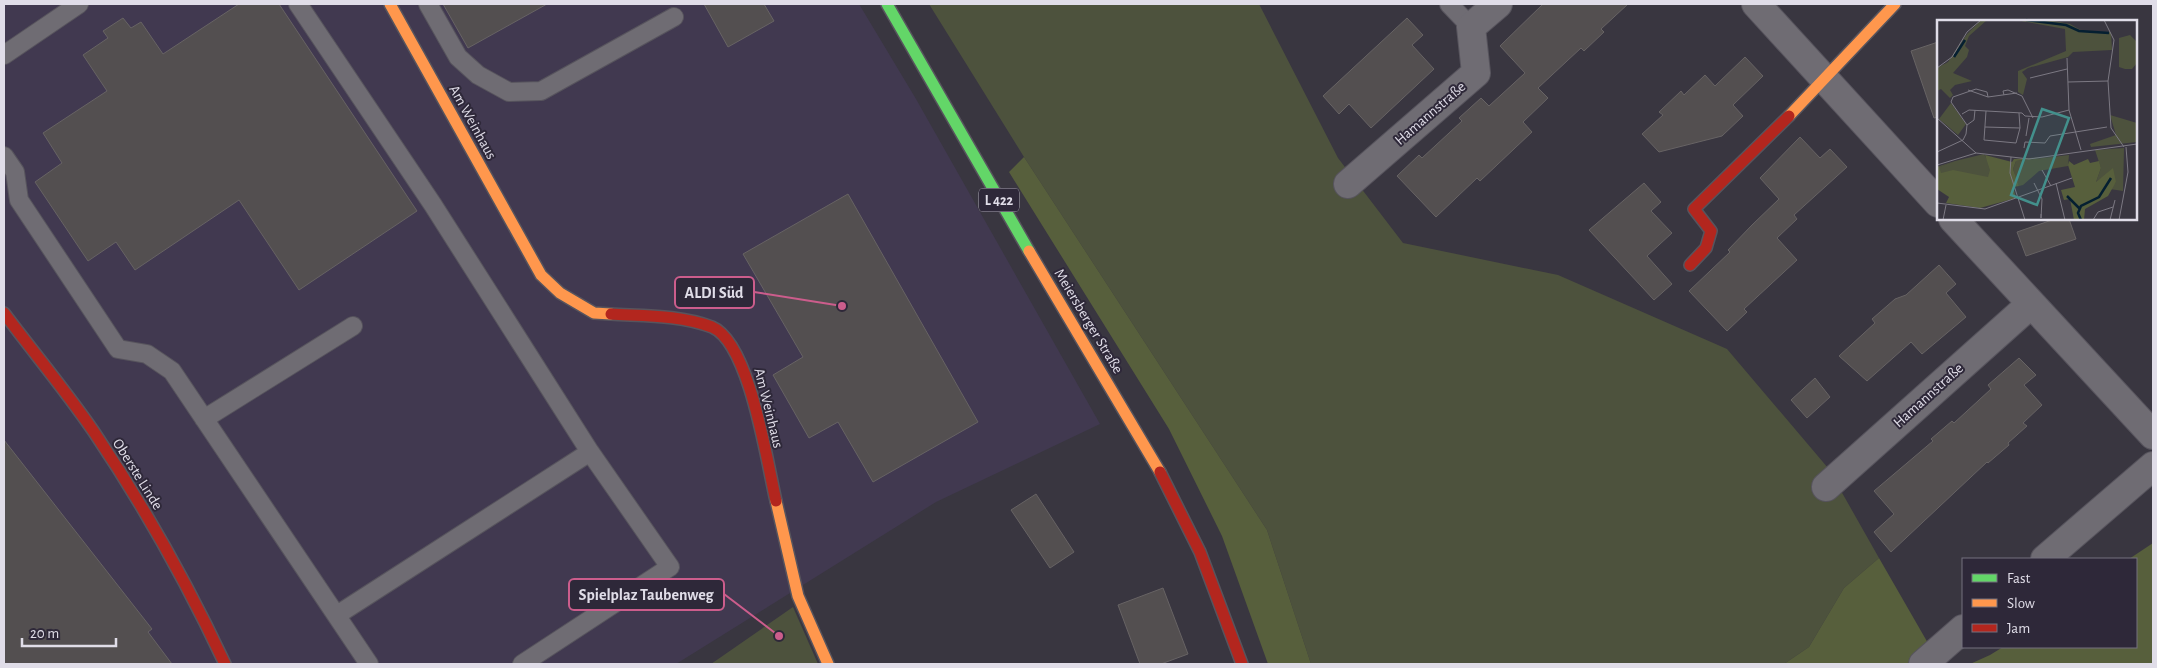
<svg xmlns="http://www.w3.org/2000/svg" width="2157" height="668" font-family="'Alegreya Sans',sans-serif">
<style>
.built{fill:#413950}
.green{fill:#4d523d}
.forest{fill:#575f3c}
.building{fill:#534f50;stroke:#676364}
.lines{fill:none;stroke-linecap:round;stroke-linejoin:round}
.lane-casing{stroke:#57545d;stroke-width:20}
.street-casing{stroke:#57545d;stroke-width:30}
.fast-casing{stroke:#57545d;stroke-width:14}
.slow-casing{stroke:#57545d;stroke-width:14}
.jam-casing{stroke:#57545d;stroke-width:14}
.lane{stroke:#6f6c73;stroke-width:18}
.street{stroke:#6f6c73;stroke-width:28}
.fast{stroke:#63d668;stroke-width:11}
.slow{stroke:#ff974d;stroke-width:11}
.jam{stroke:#b3261e;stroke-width:11}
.labels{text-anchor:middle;stroke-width:4;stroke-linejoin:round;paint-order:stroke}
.shield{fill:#2e2839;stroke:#aba7b4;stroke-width:1}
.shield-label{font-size:14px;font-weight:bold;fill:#e0dde8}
.street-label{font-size:15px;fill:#e0dde8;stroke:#2e2839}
.inset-river{fill:none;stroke:#051f31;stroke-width:2.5}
.inset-road{fill:none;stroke:#7c7983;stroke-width:1}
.view{fill:#43908c;fill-opacity:0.15;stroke:#43908c;stroke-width:2.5}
.inset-edge{fill:none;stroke:#e0dde8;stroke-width:2.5}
.leader{fill:none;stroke:#cc5d8c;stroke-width:2}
.callout-dot{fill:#cc5d8c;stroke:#2e2839;stroke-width:2}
.callout{fill:#2e2839;stroke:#cc5d8c;stroke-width:2}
.callout-label{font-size:16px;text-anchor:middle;font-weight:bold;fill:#e0dde8}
</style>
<rect width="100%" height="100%" fill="#393640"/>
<!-- built -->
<path class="built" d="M 4,4 L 859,4 L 916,99 L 1100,424 L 936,502 L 676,664 L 4,664 Z"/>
<!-- green -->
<path class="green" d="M 929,4 L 1259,4 L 1338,158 L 1403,243 L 1558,275 L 1727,349 L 1828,468 L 1879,558 L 1844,588 L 1809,647 L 1784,664 L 1311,664 L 1267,530 L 1024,157 Z
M 793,607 L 818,664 L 711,664 Z"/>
<!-- forest -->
<path class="forest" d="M 1024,157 L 1267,530 L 1311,664 L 1268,664 L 1222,536 L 1169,429 L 1009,172 Z
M 2153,543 L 2153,664 L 1970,664 L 1990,655 L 2003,647 L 2136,647 L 2136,559 L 2129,559 Z
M 1879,558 L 1940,664 L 1784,664 L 1809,647 L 1844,588 Z"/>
<!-- building -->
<path class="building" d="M 239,4 L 279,4 L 417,211 L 299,290 L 239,200 L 135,270 L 116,242 L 88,261 L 35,182 L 62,163 L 43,133 L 107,91 L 83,55 L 108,38 L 103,31 L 123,18 L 131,28 L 141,22 L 163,54 Z
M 443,4 L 547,4 L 468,48 Z
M 704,4 L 764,4 L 774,21 L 728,47 Z
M 1543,4 L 1628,4 L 1601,29 L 1604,32 L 1584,51 L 1581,48 L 1538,88 L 1548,98 L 1523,122 L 1532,132 L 1480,181 L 1477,178 L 1436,217 L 1397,176 L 1419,155 L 1422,158 L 1462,121 L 1459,118 L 1481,98 L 1489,106 L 1525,73 L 1500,46 Z
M 1407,18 L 1423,35 L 1412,45 L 1434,69 L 1371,128 L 1349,104 L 1339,114 L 1323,96 Z
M 1938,42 L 1938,117 L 1934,118 L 1911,51 Z
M 1745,57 L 1763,76 L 1733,105 L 1743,116 L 1722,136 L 1659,152 L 1642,134 L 1663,115 L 1659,112 L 1681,91 L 1684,95 L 1705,75 L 1715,86 Z
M 1800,137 L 1820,158 L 1830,149 L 1847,167 L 1794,215 L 1797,219 L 1777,238 L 1797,260 L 1744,309 L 1747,312 L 1727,331 L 1689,291 L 1730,252 L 1728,250 L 1752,225 L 1779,199 L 1760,178 Z
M 1644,183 L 1661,202 L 1651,211 L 1672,233 L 1647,256 L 1672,284 L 1654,300 L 1589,230 Z
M 848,194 L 978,422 L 873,482 L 838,422 L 809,438 L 773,375 L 803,357 L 743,254 Z
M 2055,219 L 2069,219 L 2076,239 L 2026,256 L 2017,232 Z
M 1939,265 L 1956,284 L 1946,293 L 1966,317 L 1922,354 L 1911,342 L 1867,381 L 1839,356 L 1875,323 L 1872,319 L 1895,299 L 1906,295 Z
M 2019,358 L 2036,375 L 2024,385 L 2042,405 L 2023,423 L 2027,426 L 2008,443 L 2009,445 L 1988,463 L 1987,462 L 1891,552 L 1874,532 L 1894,514 L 1874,491 L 1933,441 L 1931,439 L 1952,421 L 1954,423 L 1991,389 L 1988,385 Z
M 1815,378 L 1830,397 L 1807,418 L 1791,400 Z
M 4,440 L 152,629 L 148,632 L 172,664 L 4,664 Z
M 1036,494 L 1074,552 L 1050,568 L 1011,510 Z
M 1163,588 L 1188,654 L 1161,664 L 1140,664 L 1118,605 Z"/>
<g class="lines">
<!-- lane casing -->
<g class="lane-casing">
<path id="lane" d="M 298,4 L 433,205 L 590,452 L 670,567 L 522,664
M 428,4 L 458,57 L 478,75 L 509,92 L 541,91 L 674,17
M 1449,4 L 1471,27
M 4,55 L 79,4
M 4,156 L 15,172 L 19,200 L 118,349 L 147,354 L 172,371 L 369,664
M 204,419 L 353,326
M 337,615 L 590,452"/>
</g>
<!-- street casing -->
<g class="street-casing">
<path id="street" d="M 1756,4 L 1938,203
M 1348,184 L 1476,73 L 1471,27 L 1498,4
M 1953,219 L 2153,435
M 1826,487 L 2031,304
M 2045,559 L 2153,466
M 1923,664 L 1963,629"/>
</g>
<!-- fast casing -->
<g class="fast-casing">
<path id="fast" d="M 887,4 L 1029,251"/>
</g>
<!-- slow casing -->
<g class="slow-casing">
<path id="slow" d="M 390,4 L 541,275 L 560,293 L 594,313 L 611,314
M 1789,116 L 1895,4
M 1029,251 L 1160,472
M 776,501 L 798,596 L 828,664"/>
</g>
<!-- jam casing -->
<g class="jam-casing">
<path id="jam" d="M 1690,265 L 1706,248 L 1711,231 L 1694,209 L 1789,116
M 4,313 C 34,353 66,391 94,432 C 144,506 187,583 225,664
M 611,314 C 645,316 680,315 712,327 C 750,343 767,463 776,501
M 1160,472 L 1200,552 L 1242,664"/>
</g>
<!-- lane -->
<use href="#lane" class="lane"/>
<!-- street -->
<use href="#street" class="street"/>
<!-- fast -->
<use href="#fast" class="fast"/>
<!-- slow -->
<use href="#slow" class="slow"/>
<!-- jam -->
<use href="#jam" class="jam"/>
</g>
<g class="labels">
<!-- shield labels -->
<rect class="shield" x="979" y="188.5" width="40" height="23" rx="4"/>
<g class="shield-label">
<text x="999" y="205">L 422</text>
</g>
<!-- street labels -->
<g class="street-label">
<text transform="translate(1430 113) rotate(-41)" y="5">Hamannstraße</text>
<text transform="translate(473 122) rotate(61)" y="5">Am Weinhaus</text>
<text transform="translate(1089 321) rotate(59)" y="5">Meiersberger Straße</text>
<text transform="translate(1928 395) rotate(-42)" y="5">Hamannstraße</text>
<text transform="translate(769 408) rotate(76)" y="5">Am Weinhaus</text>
<text transform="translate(138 474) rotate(58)" y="5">Oberste Linde</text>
</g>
</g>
<!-- overview -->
<g transform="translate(1937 20)">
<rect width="200" height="200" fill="#393640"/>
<path d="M 44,0 L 50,0 L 32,16 L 28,26 L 32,30 L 30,37 L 16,53 L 35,61 L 18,65 L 13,70 L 16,75 L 13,78 L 4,69 L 0,71 L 0,48 L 11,42 L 30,14 ZM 79,0 L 112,0 L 133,4 L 147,12 L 174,12 L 175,30 L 136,32 L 131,37 L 91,48 L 85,52 L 90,59 L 86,75 L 81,72 L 81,51 L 129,31 L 128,9 ZM 193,15 L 200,22 L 200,43 L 195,49 L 188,49 L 182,47 L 182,18 ZM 14,83 L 29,104 L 21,115 L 2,99 ZM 173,95 L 200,103 L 200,122 L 154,127 L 153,124 L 179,115 ZM 187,128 L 186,171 L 173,169 L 179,162 L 169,155 L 159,162 L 164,148 L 158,130 ZM 47,134 L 66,169 L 0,152 L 2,147 L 18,141 ZM 132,135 L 131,146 L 102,151 L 86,165 L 82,166 L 80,162 L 76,149 L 79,141 Z" fill="#4d523d"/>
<path d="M 48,135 L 75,142 L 77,139 L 111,137 L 79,141 L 76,149 L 82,166 L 76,167 L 79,178 L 43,188 L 9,183 L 12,177 L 0,169 L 0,147 L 18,141 L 2,147 L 4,153 L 16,150 L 51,157 L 53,150 ZM 151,139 L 153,143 L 162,141 L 164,148 L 159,162 L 176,148 L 179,162 L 171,176 L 148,189 L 147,200 L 137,200 L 133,179 L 127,180 L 124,170 L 138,167 L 131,145 L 132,141 L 137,145 Z" fill="#575f3c"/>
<path class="inset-river" d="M 89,0 L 129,5 L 142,11 L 172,13M 17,37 L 28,20M 130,176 L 143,189M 144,200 L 141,193 L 144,186 L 162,177 L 174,158"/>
<path class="inset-road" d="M 167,0 L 177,20 L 171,61 L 174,108 L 187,127M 130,38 L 132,90 L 144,130M 0,48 L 15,37 L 30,12 L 44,0M 93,58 L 130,49M 131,62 L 171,61M 31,70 L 51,77 L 80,73M 67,75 L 66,71 L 71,70 L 85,76 L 96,98M 49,91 L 47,120 L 79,123 L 83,108 L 82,93M 25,94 L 32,90 L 85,93 L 88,96M 88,96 L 105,97 L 132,90M 0,98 L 39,133M 30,105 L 37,100 L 38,90M 48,107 L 83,108M 89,116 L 92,98M 87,128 L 88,122 L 108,123 L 113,116 L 170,107M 0,132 L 26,120 L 29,114 L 30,105 L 14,82 L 16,77 L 39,69 L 50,72 L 51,77M 74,137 L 73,153 L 88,200M 0,145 L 39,133 L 92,139 L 200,124M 105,150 L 114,166M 97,163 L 105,179 L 104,198 L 104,194M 119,163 L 128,200M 0,183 L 48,189 L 135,158M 6,200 L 9,185M 156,200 L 161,192 L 176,187M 173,200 L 178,180M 182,200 L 191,152 L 189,127"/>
<path class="view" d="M 105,89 L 132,98 L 100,185 L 74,175 Z"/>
<rect width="200" height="200" class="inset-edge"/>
</g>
<!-- callouts -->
<path class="leader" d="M842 306L754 292M779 636L724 594"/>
<g class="callout-dot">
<circle cx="842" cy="306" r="5"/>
<circle cx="779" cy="636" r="5"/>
</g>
<g class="callout">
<rect x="675" y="277" width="79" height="31" rx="5"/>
<rect x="569" y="579" width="155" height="31" rx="5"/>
</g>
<g class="callout-label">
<text x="714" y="298">ALDI Süd</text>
<text x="646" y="600">Spielplaz Taubenweg</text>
</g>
<!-- border -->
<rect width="2157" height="668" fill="none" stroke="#e0dde8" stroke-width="10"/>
<!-- legend -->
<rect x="1962" y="558" width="175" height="90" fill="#2e2839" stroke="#75707f"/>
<rect x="1972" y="574" width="25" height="8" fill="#63d668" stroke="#75707f"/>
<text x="2007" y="583" font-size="15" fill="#e0dde8">Fast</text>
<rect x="1972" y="599" width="25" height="8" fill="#ff974d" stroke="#75707f"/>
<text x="2007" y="608" font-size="15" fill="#e0dde8">Slow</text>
<rect x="1972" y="624" width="25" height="8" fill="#b3261e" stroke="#75707f"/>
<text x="2007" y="633" font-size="15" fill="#e0dde8">Jam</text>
<!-- scale -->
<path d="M22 638v8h94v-8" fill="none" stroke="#e0dde8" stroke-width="2.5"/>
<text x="30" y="638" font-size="15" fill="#e0dde8" stroke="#2e2839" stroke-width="4" paint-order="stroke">20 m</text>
</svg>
